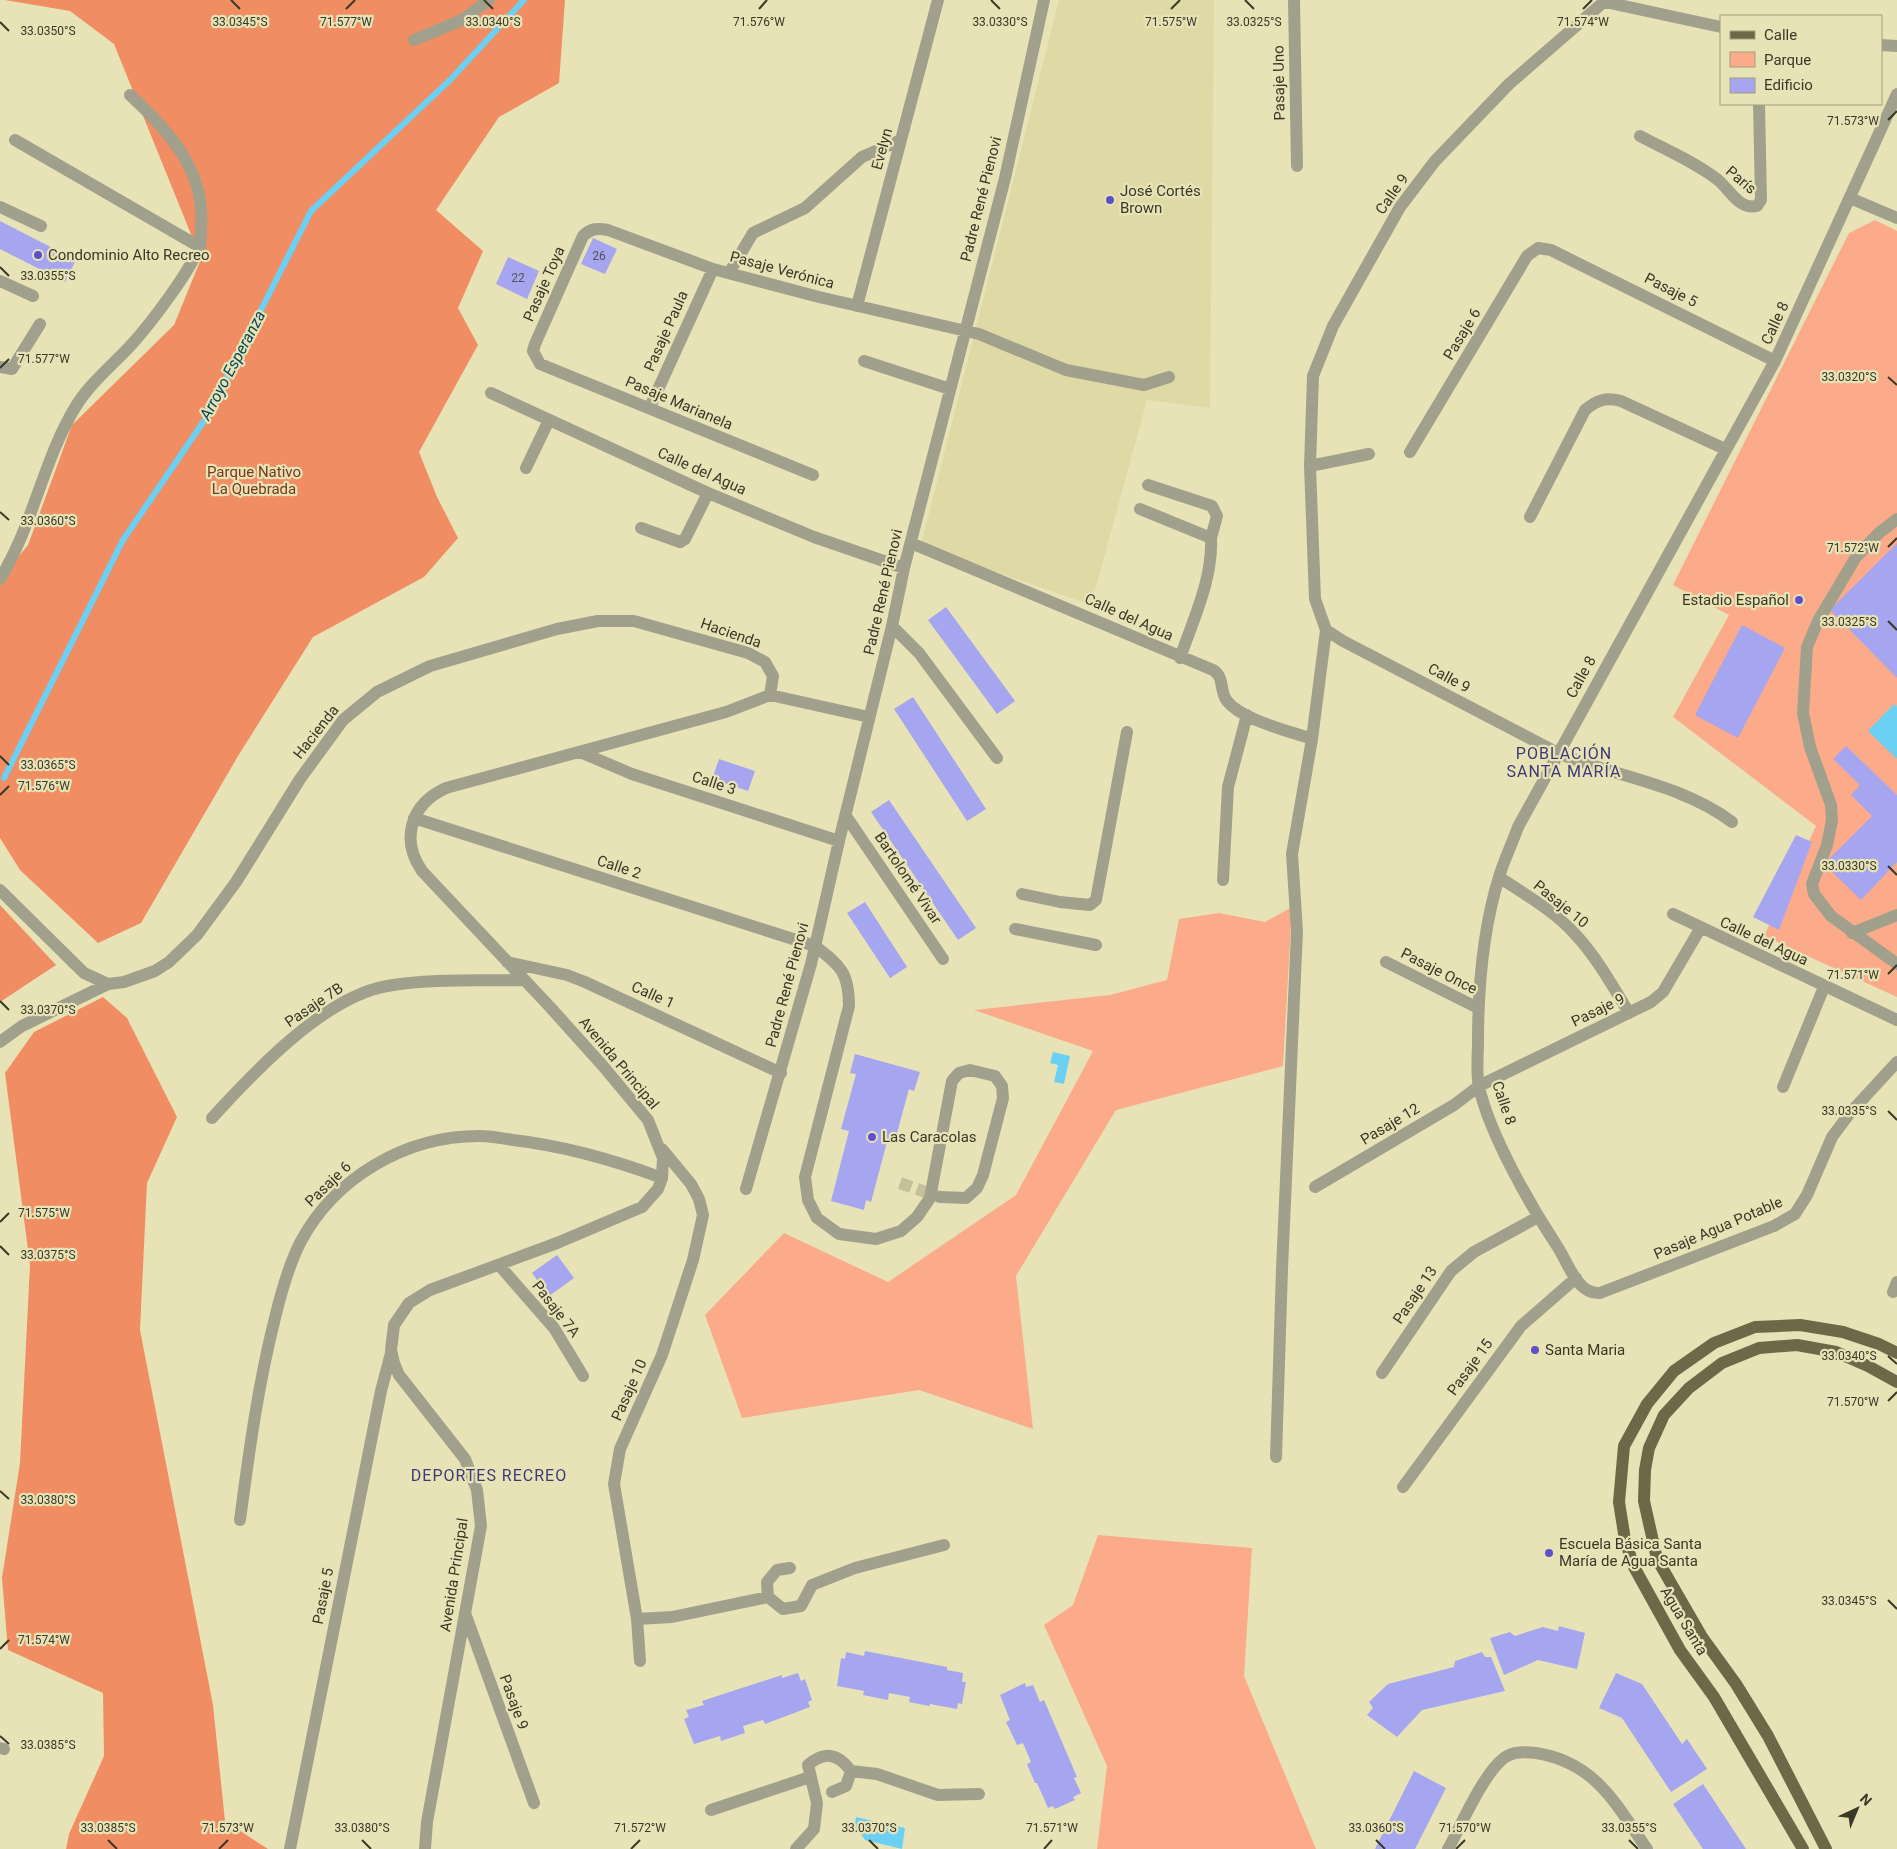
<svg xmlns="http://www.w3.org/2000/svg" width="1897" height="1849" font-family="Roboto,sans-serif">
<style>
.built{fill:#ded9a5}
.green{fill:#fbab8a}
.forest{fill:#f18d63}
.water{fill:#6ad1f4}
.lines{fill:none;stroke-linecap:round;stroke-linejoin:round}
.stream{stroke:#6ad1f4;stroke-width:6}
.building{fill:#a5a5f0}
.minor-tunnel{stroke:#c4c19a;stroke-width:12;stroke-dasharray:12 6;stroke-linecap:butt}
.minor{stroke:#a1a08d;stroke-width:12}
.major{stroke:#6d6948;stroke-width:12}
.ticks{fill:none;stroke:#3a3827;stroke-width:2}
.poi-dot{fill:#5d50c8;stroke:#e7e3b7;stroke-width:2}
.labels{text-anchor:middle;stroke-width:4.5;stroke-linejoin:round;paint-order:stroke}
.number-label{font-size:12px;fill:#555359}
.street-label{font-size:15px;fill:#3a3827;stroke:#e7e3b7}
.poi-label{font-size:15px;fill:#3a3827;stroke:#e7e3b7;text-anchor:start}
.park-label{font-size:15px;fill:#79381c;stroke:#e7e3b7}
.water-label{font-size:16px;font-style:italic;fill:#044557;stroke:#e7e3b7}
.neighbourhood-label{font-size:16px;letter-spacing:1px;fill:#3d3975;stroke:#e7e3b7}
.ticks-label{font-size:12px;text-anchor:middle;fill:#3a3827;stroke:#e7e3b7;stroke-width:4.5;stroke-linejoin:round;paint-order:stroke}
</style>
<rect width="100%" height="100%" fill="#e7e3b7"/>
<!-- built -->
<path class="built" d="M 1059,0 L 1214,0 L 1210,408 L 1147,400 L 1091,605 L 921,545 Z"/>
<!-- green -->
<path class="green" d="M 1875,220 L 1897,231 L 1897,997 L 1764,936 L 1816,826 L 1673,717 L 1729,615 L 1673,585 L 1849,233 Z
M 1292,907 L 1283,1066 L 1116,1110 L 1016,1276 L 1033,1429 L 919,1390 L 742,1418 L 705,1315 L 784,1233 L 888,1282 L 1016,1195 L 1093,1051 L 974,1010 L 1110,995 L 1167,980 L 1179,919 L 1219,913 L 1265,922 Z
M 1098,1535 L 1252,1548 L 1244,1676 L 1316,1849 L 1097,1849 L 1107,1766 L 1044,1625 L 1073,1605 Z"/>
<!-- forest -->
<path class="forest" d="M 5,0 L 565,0 L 559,83 L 499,117 L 436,210 L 483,251 L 458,308 L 478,345 L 419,452 L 437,497 L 458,538 L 424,577 L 313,637 L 238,756 L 141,923 L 98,943 L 20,870 L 0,838 L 0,579 L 28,545 L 72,425 L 174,325 L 201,259 L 114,44 L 70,11 Z
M 0,905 L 56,965 L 0,1002 Z
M 103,997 L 127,1018 L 177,1117 L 147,1183 L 140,1330 L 213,1705 L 225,1821 L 268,1849 L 66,1849 L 69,1834 L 104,1756 L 103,1693 L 8,1650 L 2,1578 L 20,1463 L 30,1265 L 5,1073 L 34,1032 Z"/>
<!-- water -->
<path class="water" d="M 1894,704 L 1897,707 L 1897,759 L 1868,731 Z
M 1053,1052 L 1070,1056 L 1064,1084 L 1054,1082 L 1058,1065 L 1050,1063 Z
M 856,1817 L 905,1828 L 902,1849 L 865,1840 L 861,1834 L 854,1831 Z"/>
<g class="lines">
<!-- stream -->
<path class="stream" d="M 4,778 L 123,540 L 208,415 L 311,211 L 450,80 L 524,0"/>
</g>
<!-- building -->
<path class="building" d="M 0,221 L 76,260 L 65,282 L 0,249 Z
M 593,238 L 617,249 L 605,274 L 581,264 Z
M 508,257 L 539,271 L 527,299 L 496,284 Z
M 1897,543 L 1897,678 L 1830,610 Z
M 946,607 L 1015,701 L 997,714 L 928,620 Z
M 1742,625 L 1785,648 L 1738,738 L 1695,715 Z
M 913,697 L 986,809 L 967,821 L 894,709 Z
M 1846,746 L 1897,795 L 1897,862 L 1861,900 L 1824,864 L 1872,816 L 1851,795 L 1860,785 L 1833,759 Z
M 719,759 L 755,771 L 748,791 L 712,779 Z
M 889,800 L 976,928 L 958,940 L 871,812 Z
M 1796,835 L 1812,842 L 1779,930 L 1753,917 Z
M 865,902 L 907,967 L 890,978 L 847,913 Z
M 855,1054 L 920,1072 L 914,1091 L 909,1089 L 894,1144 L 887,1142 L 871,1202 L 866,1200 L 864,1210 L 831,1201 L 849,1131 L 841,1129 L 856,1074 L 850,1073 Z
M 557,1255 L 574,1278 L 549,1296 L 532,1273 Z
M 1559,1626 L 1585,1633 L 1577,1669 L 1538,1660 L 1504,1675 L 1490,1638 L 1510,1632 L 1515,1636 L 1543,1627 L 1558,1631 Z
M 865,1651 L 947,1667 L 947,1670 L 963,1673 L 962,1682 L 966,1682 L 962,1704 L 958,1703 L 957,1709 L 930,1704 L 929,1706 L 909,1702 L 910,1697 L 889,1693 L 888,1700 L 863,1695 L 864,1691 L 837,1686 L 841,1658 L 845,1659 L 846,1652 L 864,1656 Z
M 1482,1652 L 1485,1657 L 1491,1657 L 1505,1691 L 1422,1710 L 1397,1737 L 1367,1715 L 1373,1708 L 1369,1702 L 1388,1684 L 1454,1667 L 1455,1661 Z
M 798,1673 L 801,1681 L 805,1679 L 812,1700 L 808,1702 L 810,1707 L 765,1724 L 763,1720 L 743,1726 L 745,1733 L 721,1741 L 720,1736 L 694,1744 L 684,1719 L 689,1717 L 686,1710 L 704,1705 L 702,1701 L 782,1675 L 782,1678 Z
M 1616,1673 L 1642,1684 L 1682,1744 L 1687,1739 L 1707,1769 L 1671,1792 L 1622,1718 L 1599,1708 Z
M 1025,1683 L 1026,1687 L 1033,1685 L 1040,1702 L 1044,1700 L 1077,1777 L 1074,1778 L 1081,1793 L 1073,1797 L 1075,1800 L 1055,1809 L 1053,1806 L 1048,1808 L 1037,1783 L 1035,1783 L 1027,1764 L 1031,1762 L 1023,1743 L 1017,1745 L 1006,1722 L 1010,1720 L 1000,1695 Z
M 1414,1771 L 1446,1788 L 1415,1849 L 1375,1849 Z
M 1703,1784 L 1746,1849 L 1703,1849 L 1673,1804 Z"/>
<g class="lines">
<!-- minor-tunnel -->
<path class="minor-tunnel" d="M 900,1183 L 940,1197"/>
<!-- minor -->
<path class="minor" d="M 1294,0 L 1297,166
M 1606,0 L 1509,84 L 1435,161 L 1400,207 L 1333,326 L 1313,376 L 1310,466 L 1315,599 L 1326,630 L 1343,641 L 1558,753 C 1615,777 1682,784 1732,822
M 1605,2 L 1721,27
M 414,40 L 462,20 L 489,0
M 1881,45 L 1897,46
M 1897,94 L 1775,361 L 1518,827 C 1512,844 1504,860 1499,877 C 1483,929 1478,987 1478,1042 C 1478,1056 1476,1073 1479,1087 C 1490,1135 1530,1205 1557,1246 C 1568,1262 1577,1295 1600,1293 L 1774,1226 L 1795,1214 L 1807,1195 L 1832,1137 L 1850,1113 L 1897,1062
M 1640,136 C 1666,150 1695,162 1718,180 C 1730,190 1739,210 1757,206 L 1761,200 L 1759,104
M 15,140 L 200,247
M 1850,198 L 1897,218
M 0,207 L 41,226
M 729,273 L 753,233 L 805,208 L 862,157 L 901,140
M 0,281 L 33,296
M 857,306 L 938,0
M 864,361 L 950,389
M 0,367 L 12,369 L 40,324
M 491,393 L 708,493 L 814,537 L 904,568
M 650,407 L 713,269
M 1410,452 L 1527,256 L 1538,248 L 1551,250 L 1775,361
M 1310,466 L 1369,454
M 526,468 L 549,420
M 813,475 L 540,364 L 533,351 L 535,344 L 583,236 C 591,228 598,228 608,230 L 713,269 L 819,297 L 979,334 L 1066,370 L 1144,385 L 1169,377
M 1148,485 L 1212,506 L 1217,516 L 1211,538
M 1140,509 L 1211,538 C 1213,579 1193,620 1180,658
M 1530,517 L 1585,410 C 1597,400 1606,397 1621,401 L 1725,449
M 1897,519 L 1879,533 L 1856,557 L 1818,621 L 1807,647 L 1803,713 L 1810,747 L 1831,805 L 1832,820 L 1827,845 L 1812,884 L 1814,894 L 1831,916 L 1897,964
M 641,528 L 680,542 L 685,539 L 708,493
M 911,543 L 1213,670 C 1225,677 1219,691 1227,701 C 1242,720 1289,731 1312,739
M 0,579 C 34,523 43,460 76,406 C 90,383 114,364 132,344 C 151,323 188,274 199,248 C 202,242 201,233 201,226 C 206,171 167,129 130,95
M 892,626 L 919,653 L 997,758
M 580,752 L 632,774 L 839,841
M 846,816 L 943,959
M 414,818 L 815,946 C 841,966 849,973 849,1006 L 805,1177 L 808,1200 L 817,1218 L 839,1234 L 876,1239 L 901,1231 L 917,1217 L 930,1198 L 952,1081 L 959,1073 L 970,1070 L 995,1076 L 1002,1086 L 1003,1098 L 983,1175 L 977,1188 L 966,1198 L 940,1197
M 1499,877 C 1524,894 1553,910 1574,933 C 1596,956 1612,985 1629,1013
M 1223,880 L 1228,787 L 1247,715
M 0,890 L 84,973 L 108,984 L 124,982 L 155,971 L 169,962 L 197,935 L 236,882 L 300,779 L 343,720 L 377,692 L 430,666 L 557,629 L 598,621 L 634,621 L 748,653 L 765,662 L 773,676 L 770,695
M 1022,894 L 1060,902 L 1090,905 L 1096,900 L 1127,732
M 1673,914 L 1897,1020
M 1015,929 L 1096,945
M 1852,933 L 1897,915
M 507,962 L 567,975 L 585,982 L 781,1073
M 1386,962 L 1478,1008
M 0,1042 L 22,1026 L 108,984
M 1783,1087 L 1824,987
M 212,1118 C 254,1072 324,997 387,986 C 431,978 479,981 524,980
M 1315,1187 L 1454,1105 L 1479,1086 L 1651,1002 L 1663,992 L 1700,929
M 746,1189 L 811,964 L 839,841 L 892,626 L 904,568 L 1005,178 L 1044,0
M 499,1265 L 554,1328 L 583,1376
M 1893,1292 L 1897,1282
M 1382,1373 L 1451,1271 L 1474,1252 L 1538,1217
M 1276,1457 L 1282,1269 L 1297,931 L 1292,854 L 1312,739 L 1326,630
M 1403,1487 L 1521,1326 L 1576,1278
M 240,1520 C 249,1452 258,1385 275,1318 C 281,1293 288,1267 300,1243 C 334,1178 405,1136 479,1136 C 490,1136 502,1138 513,1140 C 565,1146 614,1160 662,1178
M 768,1597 L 767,1582 L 777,1570 L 790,1568
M 465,1613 L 534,1803
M 637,1619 L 672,1617 L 768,1597 L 783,1609 L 801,1606 L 812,1585 L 855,1568 L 944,1545
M 640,1661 L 637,1619 L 614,1484 L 620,1449 L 662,1355 L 693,1260 L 703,1215 L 699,1199 L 691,1184 L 662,1149
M 0,1748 L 4,1749
M 851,1771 L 877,1774 L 938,1795 L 979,1794
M 711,1810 L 810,1777
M 290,1849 L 381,1391 L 391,1353
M 425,1849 L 427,1822 L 481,1526 L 477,1490 L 465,1459 L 399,1375 L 394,1363 L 391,1350 L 394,1325 L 409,1303 L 430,1290 L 557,1243 L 642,1207 L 658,1189 L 662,1178 L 663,1158 L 648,1120 L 603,1066 L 550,1007 L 422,871 C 400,839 411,804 446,788 L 726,712 L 770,695 L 869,717
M 796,1849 L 814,1829 L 817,1803 L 808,1765 C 824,1751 838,1753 851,1771 L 846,1786 L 832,1792
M 1448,1849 C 1462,1824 1483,1774 1504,1758 C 1513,1751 1525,1752 1536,1753 C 1595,1762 1616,1804 1647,1849"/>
<!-- major -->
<path class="major" d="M 1803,1849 L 1714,1697 L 1680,1650 L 1634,1567 L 1625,1540 L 1619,1502 L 1624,1446 L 1647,1404 L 1674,1371 L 1714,1343 L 1755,1327 L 1800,1325 L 1843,1332 L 1879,1344 L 1897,1353
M 1826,1849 L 1768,1736 L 1736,1684 L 1702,1637 L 1657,1559 L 1644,1501 L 1645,1470 L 1649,1448 L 1664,1415 L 1689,1388 L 1722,1363 L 1759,1348 L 1797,1345 L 1836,1352 L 1868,1366 L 1897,1382"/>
</g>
<!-- ticks -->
<path class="ticks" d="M 231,0 L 240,9M 484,0 L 493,9M 991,0 L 1000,9M 1245,0 L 1254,9M 346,9 L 355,0M 759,9 L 767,0M 1171,9 L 1180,0M 1583,9 L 1592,0M 0,22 L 9,31M 1888,120 L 1897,111M 0,267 L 9,276M 0,368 L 9,359M 1888,377 L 1897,385M 0,512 L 9,520M 1888,547 L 1897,538M 1888,621 L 1897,630M 0,756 L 9,765M 0,795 L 9,786M 1888,866 L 1897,875M 1888,974 L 1897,965M 0,1001 L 9,1010M 1888,1111 L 1897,1120M 0,1222 L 9,1213M 0,1246 L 9,1255M 1888,1356 L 1897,1364M 1888,1401 L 1897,1392M 0,1491 L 9,1499M 1888,1600 L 1897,1609M 0,1649 L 9,1640M 0,1736 L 9,1744M 108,1840 L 117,1849M 362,1840 L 371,1849M 869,1840 L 878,1849M 1376,1840 L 1385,1849M 1629,1840 L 1638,1849M 219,1849 L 228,1840M 631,1849 L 640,1840M 1044,1849 L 1052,1840M 1456,1849 L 1465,1840"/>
<!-- markers -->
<g class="poi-dot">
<circle cx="1110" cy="200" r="5"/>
<circle cx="38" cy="255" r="5"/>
<circle cx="1799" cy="600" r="5"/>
<circle cx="872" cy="1137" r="5"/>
<circle cx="1535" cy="1350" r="5"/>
<circle cx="1549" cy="1553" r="5"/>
</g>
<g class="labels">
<!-- number labels -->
<g class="number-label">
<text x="599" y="260">26</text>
<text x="518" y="282">22</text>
</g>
<!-- street labels -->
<g class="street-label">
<text transform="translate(1279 83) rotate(-91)" y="5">Pasaje Uno</text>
<text transform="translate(882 149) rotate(-75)" y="5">Evelyn</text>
<text transform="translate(1741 180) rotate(40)" y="5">París</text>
<text transform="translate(1392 194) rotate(-55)" y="5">Calle 9</text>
<text transform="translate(981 199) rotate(-76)" y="5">Padre René Pienovi</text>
<text transform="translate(782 270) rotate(15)" y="5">Pasaje Verónica</text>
<text transform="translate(544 284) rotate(-66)" y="5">Pasaje Toya</text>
<text transform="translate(1671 290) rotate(27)" y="5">Pasaje 5</text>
<text transform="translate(1775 323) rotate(-65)" y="5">Calle 8</text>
<text transform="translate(666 331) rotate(-66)" y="5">Pasaje Paula</text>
<text transform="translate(1462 334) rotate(-59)" y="5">Pasaje 6</text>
<text transform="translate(679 403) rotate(23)" y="5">Pasaje Marianela</text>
<text transform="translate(702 471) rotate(24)" y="5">Calle del Agua</text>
<text transform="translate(883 592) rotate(-77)" y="5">Padre René Pienovi</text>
<text transform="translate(1129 617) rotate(24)" y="5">Calle del Agua</text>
<text transform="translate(731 633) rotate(19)" y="5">Hacienda</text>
<text transform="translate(1581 677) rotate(-61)" y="5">Calle 8</text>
<text transform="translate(1449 678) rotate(28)" y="5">Calle 9</text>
<text transform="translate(316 732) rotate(-52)" y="5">Hacienda</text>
<text transform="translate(714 783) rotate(18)" y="5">Calle 3</text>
<text transform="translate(619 867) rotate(18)" y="5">Calle 2</text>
<text transform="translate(908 878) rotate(56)" y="5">Bartolomé Vivar</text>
<text transform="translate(1561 904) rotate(39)" y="5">Pasaje 10</text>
<text transform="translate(1764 941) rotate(25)" y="5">Calle del Agua</text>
<text transform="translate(1439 971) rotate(27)" y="5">Pasaje Once</text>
<text transform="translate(787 985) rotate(-75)" y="5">Padre René Pienovi</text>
<text transform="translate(653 995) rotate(24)" y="5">Calle 1</text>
<text transform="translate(314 1005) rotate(-34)" y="5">Pasaje 7B</text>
<text transform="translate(1598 1010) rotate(-26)" y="5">Pasaje 9</text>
<text transform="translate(619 1063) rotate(50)" y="5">Avenida Principal</text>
<text transform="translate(1504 1103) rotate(71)" y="5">Calle 8</text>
<text transform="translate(1390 1124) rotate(-31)" y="5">Pasaje 12</text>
<text transform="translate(328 1184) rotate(-44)" y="5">Pasaje 6</text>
<text transform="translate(1718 1228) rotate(-23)" y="5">Pasaje Agua Potable</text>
<text transform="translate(1415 1295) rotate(-56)" y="5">Pasaje 13</text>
<text transform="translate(556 1309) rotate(52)" y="5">Pasaje 7A</text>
<text transform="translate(1470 1367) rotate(-54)" y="5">Pasaje 15</text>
<text transform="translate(629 1390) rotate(-66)" y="5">Pasaje 10</text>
<text transform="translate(454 1575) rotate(-81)" y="5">Avenida Principal</text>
<text transform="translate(323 1596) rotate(-79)" y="5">Pasaje 5</text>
<text transform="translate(1684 1621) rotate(59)" y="5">Agua Santa</text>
<text transform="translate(514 1702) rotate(70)" y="5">Pasaje 9</text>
</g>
<!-- poi labels -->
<g class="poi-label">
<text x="1120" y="196">José Cortés<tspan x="1120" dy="17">Brown</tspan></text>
<text x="48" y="260">Condominio Alto Recreo</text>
<text x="1789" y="605" text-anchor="end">Estadio Español</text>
<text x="882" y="1142">Las Caracolas</text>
<text x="1545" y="1355">Santa Maria</text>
<text x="1559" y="1549">Escuela Básica Santa<tspan x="1559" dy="17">María de Agua Santa</tspan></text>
</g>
<!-- park labels -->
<g class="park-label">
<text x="254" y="477">Parque Nativo<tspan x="254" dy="17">La Quebrada</tspan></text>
</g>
<!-- water labels -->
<g class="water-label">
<text transform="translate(232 365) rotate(-62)" y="6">Arroyo Esperanza</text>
</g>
<!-- neighbourhood labels -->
<g class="neighbourhood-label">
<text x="1564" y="759">POBLACIÓN<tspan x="1564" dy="18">SANTA MARÍA</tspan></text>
<text x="489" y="1481">DEPORTES RECREO</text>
</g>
</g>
<g class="ticks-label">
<text x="240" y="26">33.0345°S</text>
<text x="493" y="26">33.0340°S</text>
<text x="1000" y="26">33.0330°S</text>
<text x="1254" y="26">33.0325°S</text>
<text x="346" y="26">71.577°W</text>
<text x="759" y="26">71.576°W</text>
<text x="1171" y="26">71.575°W</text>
<text x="1583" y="26">71.574°W</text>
<text x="48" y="35">33.0350°S</text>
<text x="1853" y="125">71.573°W</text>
<text x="48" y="280">33.0355°S</text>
<text x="44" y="363">71.577°W</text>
<text x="1849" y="381">33.0320°S</text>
<text x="48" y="525">33.0360°S</text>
<text x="1853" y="552">71.572°W</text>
<text x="1849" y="626">33.0325°S</text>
<text x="48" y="769">33.0365°S</text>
<text x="44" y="790">71.576°W</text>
<text x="1849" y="870">33.0330°S</text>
<text x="1853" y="979">71.571°W</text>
<text x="48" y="1014">33.0370°S</text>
<text x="1849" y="1115">33.0335°S</text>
<text x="44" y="1217">71.575°W</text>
<text x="48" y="1259">33.0375°S</text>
<text x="1849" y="1360">33.0340°S</text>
<text x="1853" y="1406">71.570°W</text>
<text x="48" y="1504">33.0380°S</text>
<text x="1849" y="1605">33.0345°S</text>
<text x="44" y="1644">71.574°W</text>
<text x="48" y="1749">33.0385°S</text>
<text x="228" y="1832">71.573°W</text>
<text x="640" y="1832">71.572°W</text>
<text x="1052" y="1832">71.571°W</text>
<text x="1465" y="1832">71.570°W</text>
<text x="108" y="1832">33.0385°S</text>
<text x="362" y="1832">33.0380°S</text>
<text x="869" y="1832">33.0370°S</text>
<text x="1376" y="1832">33.0360°S</text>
<text x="1629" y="1832">33.0355°S</text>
</g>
<!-- legend -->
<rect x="1720" y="15" width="162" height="90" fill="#e7e3b7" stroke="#a29f7d"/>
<rect x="1730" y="31" width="25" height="8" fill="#6d6948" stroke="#a29f7d"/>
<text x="1764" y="40" font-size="15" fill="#3a3827">Calle</text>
<rect x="1730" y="52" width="25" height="15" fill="#fbab8a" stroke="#a29f7d"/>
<text x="1764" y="65" font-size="15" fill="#3a3827">Parque</text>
<rect x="1730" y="78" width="25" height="15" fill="#a5a5f0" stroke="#a29f7d"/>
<text x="1764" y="90" font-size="15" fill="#3a3827">Edificio</text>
<!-- north arrow -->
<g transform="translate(1857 1809) rotate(44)" stroke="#e7e3b7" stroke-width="4" paint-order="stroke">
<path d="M0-4L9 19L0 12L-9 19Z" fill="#3a3827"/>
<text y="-8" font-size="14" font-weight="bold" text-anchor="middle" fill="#3a3827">N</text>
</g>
</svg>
